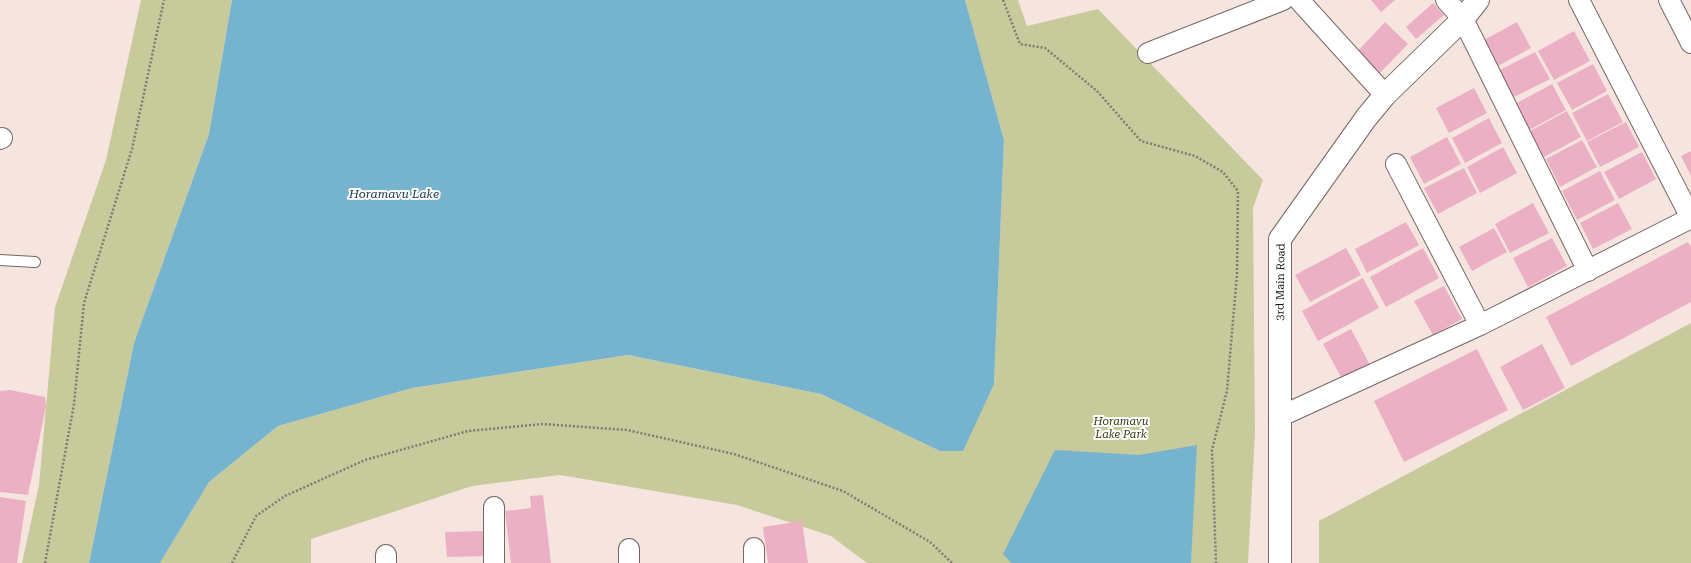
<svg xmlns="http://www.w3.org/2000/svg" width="1691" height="563" font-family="'Roboto Serif',serif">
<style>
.green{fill:#c7cb9c}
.water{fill:#75b3ce}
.building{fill:#ecb0c4}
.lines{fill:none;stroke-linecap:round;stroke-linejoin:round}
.lane-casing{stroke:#766762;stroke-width:12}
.street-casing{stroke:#766762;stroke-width:22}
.secondary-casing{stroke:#766762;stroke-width:24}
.path{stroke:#847974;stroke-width:2.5;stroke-dasharray:2 2;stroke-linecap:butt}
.lane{stroke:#fff;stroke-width:10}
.street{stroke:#fff;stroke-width:20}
.secondary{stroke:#fff;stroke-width:22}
.labels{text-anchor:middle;stroke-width:4;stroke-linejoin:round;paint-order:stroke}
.street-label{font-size:11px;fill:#191411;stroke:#fff}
.park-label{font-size:11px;font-style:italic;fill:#343609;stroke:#fff}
.water-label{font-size:12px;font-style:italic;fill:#14323e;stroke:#fff}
</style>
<rect width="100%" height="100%" fill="#f6e5de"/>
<!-- green -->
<path class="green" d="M 141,0 L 232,0 L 209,134 L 134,343 L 89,563 L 22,563 L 39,485 L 55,307 L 106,160 Z
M 965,0 L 1018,0 L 1027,26 L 1098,9 L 1263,180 L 1253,208 L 1255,433 L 1248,563 L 867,563 L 831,536 L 737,505 L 560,475 L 472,486 L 311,539 L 311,563 L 160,563 L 209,482 L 278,426 L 412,388 L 628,355 L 821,394 L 940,451 L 994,384 L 1004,140 Z
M 1691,323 L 1691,563 L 1319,563 L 1319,521 Z"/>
<!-- water -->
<path class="water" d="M 232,0 L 965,0 L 1004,140 L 994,384 L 963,451 L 940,451 L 821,394 L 628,355 L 412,388 L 278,426 L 209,482 L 160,563 L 89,563 L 134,343 L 209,134 Z
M 1197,445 L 1191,563 L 1011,563 L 1003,554 L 1055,450 L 1139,455 Z"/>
<!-- building -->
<path class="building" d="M 1371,0 L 1395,0 L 1381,12 Z
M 1433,3 L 1444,15 L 1416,39 L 1406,27 Z
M 1385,22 L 1408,44 L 1376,77 L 1354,55 Z
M 1517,22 L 1531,48 L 1498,66 L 1484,40 Z
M 1574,31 L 1590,61 L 1554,80 L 1538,51 Z
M 1535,52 L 1550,79 L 1512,98 L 1498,71 Z
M 1593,64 L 1607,91 L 1572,110 L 1557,83 Z
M 1552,84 L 1566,110 L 1529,130 L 1515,104 Z
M 1474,88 L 1487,113 L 1449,133 L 1436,108 Z
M 1608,94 L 1623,122 L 1587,141 L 1572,113 Z
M 1567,111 L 1581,137 L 1544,157 L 1530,131 Z
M 1489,118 L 1502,143 L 1465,163 L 1452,138 Z
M 1626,122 L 1639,147 L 1600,167 L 1587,142 Z
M 1447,137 L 1461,164 L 1424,184 L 1410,157 Z
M 1582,140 L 1597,167 L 1560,187 L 1546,159 Z
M 1503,147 L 1517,173 L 1480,193 L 1467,167 Z
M 1691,151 L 1691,176 L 1681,156 Z
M 1642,152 L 1656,179 L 1619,199 L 1604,172 Z
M 1464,168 L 1477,193 L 1438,214 L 1424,188 Z
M 1600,171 L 1615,200 L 1577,220 L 1562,191 Z
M 1533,203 L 1549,233 L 1510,253 L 1495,224 Z
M 1618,203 L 1632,229 L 1593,249 L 1580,223 Z
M 1406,222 L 1419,245 L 1367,273 L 1355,249 Z
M 1494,228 L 1507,252 L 1472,271 L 1459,247 Z
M 1552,238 L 1567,266 L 1528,287 L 1513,258 Z
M 1688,242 L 1691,247 L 1691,302 L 1571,366 L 1546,317 Z
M 1346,248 L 1361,275 L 1310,302 L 1295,275 Z
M 1423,248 L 1439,278 L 1386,307 L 1370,277 Z
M 1363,278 L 1379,308 L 1318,341 L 1302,311 Z
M 1444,286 L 1462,319 L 1433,335 L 1414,301 Z
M 1351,329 L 1370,365 L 1342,379 L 1323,344 Z
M 1542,344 L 1565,388 L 1523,410 L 1500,367 Z
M 1477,349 L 1508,410 L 1404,462 L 1374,401 Z
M 10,390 L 45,397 L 46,406 L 28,495 L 0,492 L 0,391 Z
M 543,495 L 551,563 L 511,563 L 505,511 L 531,508 L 530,496 Z
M 0,497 L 26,501 L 17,563 L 0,563 Z
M 802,521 L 808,563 L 768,563 L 763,527 Z
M 486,531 L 487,556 L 447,557 L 445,532 Z"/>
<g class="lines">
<!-- lane casing -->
<g class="lane-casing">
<path id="lane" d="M 0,260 L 35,262"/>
</g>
<!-- street casing -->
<g class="street-casing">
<path id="street" d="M 1299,0 L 1385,95
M 1446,0 L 1463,19 L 1588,271
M 1579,0 L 1691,218
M 1669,0 L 1691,43
M 1148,53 L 1283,0
M 0,139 L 2,138
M 1396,164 L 1480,325
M 1279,417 L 1480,325 L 1691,218
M 494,507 L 494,563
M 386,563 L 386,555
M 629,563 L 629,549
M 754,563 L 754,548"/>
</g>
<!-- secondary casing -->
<g class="secondary-casing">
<path id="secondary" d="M 1280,563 L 1280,239 L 1366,118 L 1385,95 L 1463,19 L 1478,0"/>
</g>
<!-- path -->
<path class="path" d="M 1003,0 L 1020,44 L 1045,48 L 1097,91 L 1141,141 L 1195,156 L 1223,172 L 1238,191 L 1237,274 L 1227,391 L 1212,450 L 1216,563
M 45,563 L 74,404 L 84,303 L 132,149 L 164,0
M 232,563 L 256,516 L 285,496 L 365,460 L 468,431 L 543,424 L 627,430 L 734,454 L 843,491 L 930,542 L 952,563"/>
<!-- lane -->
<use href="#lane" class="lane"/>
<!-- street -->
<use href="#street" class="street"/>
<!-- secondary -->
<use href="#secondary" class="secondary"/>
</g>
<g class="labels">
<!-- street labels -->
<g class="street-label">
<text transform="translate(1280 282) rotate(-89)" y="4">3rd Main Road</text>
</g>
<!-- park labels -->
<g class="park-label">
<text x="1121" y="425">Horamavu<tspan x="1121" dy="13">Lake Park</tspan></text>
</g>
<!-- water labels -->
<g class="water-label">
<text x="394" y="198">Horamavu Lake</text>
</g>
</g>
</svg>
